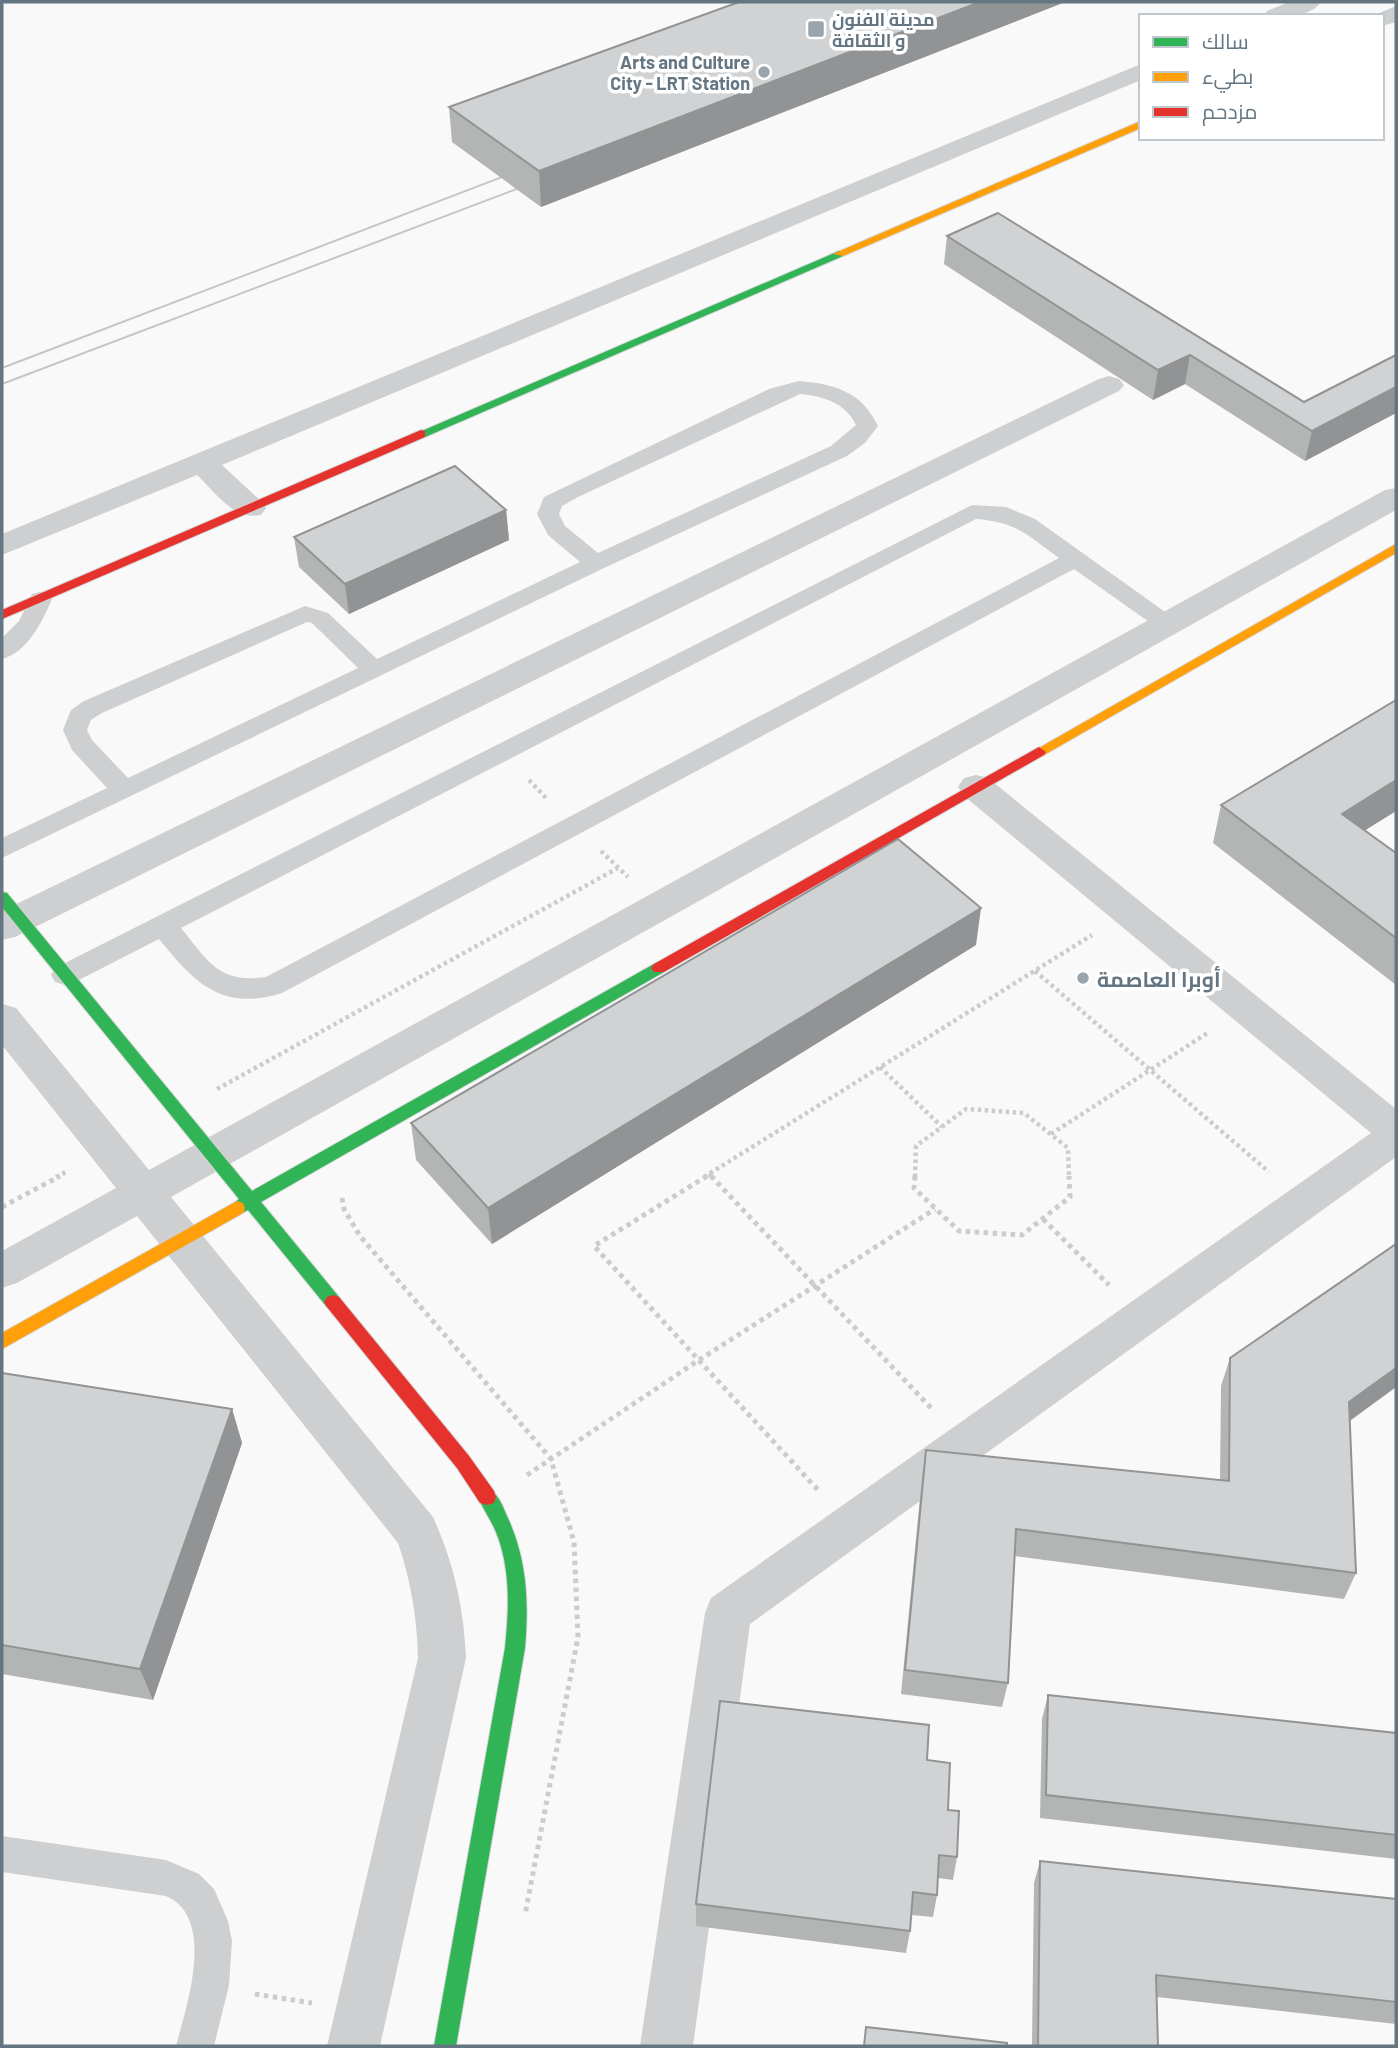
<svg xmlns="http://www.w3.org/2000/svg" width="1398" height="2048" viewBox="0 0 1398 2048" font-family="Barlow,Cairo,sans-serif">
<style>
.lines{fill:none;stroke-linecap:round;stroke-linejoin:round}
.fast-casing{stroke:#d5d6d7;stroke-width:2}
.slow-casing{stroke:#d5d6d7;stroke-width:2}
.jam-casing{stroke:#d5d6d7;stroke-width:2}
.path-far1{stroke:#cbcccd;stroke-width:4.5;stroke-dasharray:3.5 3.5;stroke-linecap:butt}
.path{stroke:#cbcccd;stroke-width:5;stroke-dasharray:4.5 4.5;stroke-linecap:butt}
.lane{fill:#cecfd0;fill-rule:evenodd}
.street{fill:#cecfd0;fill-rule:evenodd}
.fast{fill:#30b455;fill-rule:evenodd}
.slow{fill:#ff9f0a;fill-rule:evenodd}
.jam{fill:#e5322d;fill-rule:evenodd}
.tram{stroke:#c3c5c6;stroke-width:2}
.wall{fill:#b3b5b5}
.shaded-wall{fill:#929394}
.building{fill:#d0d2d3;stroke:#929394;stroke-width:2}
.poi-dot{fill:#99a4ac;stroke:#fff;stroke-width:2.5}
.labels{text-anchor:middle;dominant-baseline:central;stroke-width:7;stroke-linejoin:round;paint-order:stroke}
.far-poi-label{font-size:18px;font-weight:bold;fill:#657683;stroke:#fff;text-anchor:start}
.poi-label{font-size:21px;font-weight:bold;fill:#657683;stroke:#fff;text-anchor:start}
</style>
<rect width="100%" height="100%" fill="#f9f9f9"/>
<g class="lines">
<defs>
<path id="fast" d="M839 251 845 254 843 256 425 437H417L415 434Z
M2 892 7 893 252 1191 654 964 659 962 667 968 664 972 261 1202 339 1297 342 1302 339 1307 333 1309 327 1307 248 1210 237 1215 231 1213 229 1208 239 1199 2 907Z
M487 1489C497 1492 502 1504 506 1514 527 1558 529 1600 525 1648L456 2046H434L505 1648C509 1609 511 1569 496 1532 491 1520 483 1509 478 1497L480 1491Z"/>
<path id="slow" d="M1141 121V128L843 256 833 254Z
M1396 544V553L1044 755H1034L1032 752Z
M237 1201 243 1203 245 1208 243 1213 2 1349V1333Z"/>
<path id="jam" d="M421 430 425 431V437L2 619V610Z
M1039 747 1046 752 1044 755 664 972H654L651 968 654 964Z
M333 1295 339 1297 469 1456 494 1491 496 1497 494 1503 487 1505 480 1503 457 1468 327 1307 324 1302 327 1297Z"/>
</defs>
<use href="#fast" class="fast-casing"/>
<use href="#slow" class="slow-casing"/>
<use href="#jam" class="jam-casing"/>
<path class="path-far1" d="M529 780 547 799
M601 851 628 877
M1035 971 1269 1172
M880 1067 942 1127
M217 1089 618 868
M1051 1134 1209 1032
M709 1174 712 1177
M56 1177 68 1171
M704 1177 1092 935
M915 1177 916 1146 966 1109 1024 1113 1068 1148 1069 1177"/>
<path class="path" d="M707 1176 594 1246 818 1490
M711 1176 933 1410
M915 1176 914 1188 959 1231 1022 1235 1070 1197 1069 1176
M342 1198 344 1209 360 1236 551 1459 574 1542 578 1637 525 1915
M2 1207 60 1176
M1043 1219 1109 1285
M527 1475 699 1360 935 1209
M255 1994 312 2003"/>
<path class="lane" d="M799 381C835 384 862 392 878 426L865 443 847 456 604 568 2 858V838L107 788 72 750 63 730 71 710 84 701 305 606 328 613 377 659 580 562 548 535 537 514 544 497 769 389ZM800 394C823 396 846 403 856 425L831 446 598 553 565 526 559 514 562 506 576 498ZM307 622 312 623 358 668 128 778 92 740 87 730 91 720 102 713Z
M972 505 1006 507 1035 519 1175 619 1179 624 1175 629 1167 632 1159 629 1074 569 282 993C221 1012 194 982 159 939L75 982 65 985 55 982 51 975 55 968ZM976 519C1017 522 1027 535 1059 558L266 977C219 984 208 961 181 928Z
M40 592 48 594 52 599C42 622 28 652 2 659V638L19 621 32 594Z
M2 1836 166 1860 199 1874 214 1889 228 1921 232 1941 229 1985 214 2046H176C186 2007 217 1918 166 1896L2 1872Z"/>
<path class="street" d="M1289 2H1321C1309 19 1282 16 1263 16L1267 11Z
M1396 6V22L1382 26V16H1372Z
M1141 64V80L222 465 261 501 266 508 261 515C234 521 215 492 197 475L2 555V534Z
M1109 376 1119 379 1124 385 1119 391 15 937 2 940V911L1099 379Z
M1396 488V510L171 1197 433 1517C454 1563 464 1609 466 1658L380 2046H327L418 1658C417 1618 411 1581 398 1543L137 1216 17 1283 2 1288V1251L116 1188 2 1045V1004L16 1008 149 1170 1385 490Z
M976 775 988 778 1396 1109V1157L750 1624 693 2046H640L705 1613 711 1598 1371 1133 964 796 958 787 964 778Z"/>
<use href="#fast" class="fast"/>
<use href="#slow" class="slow"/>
<use href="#jam" class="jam"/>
<path class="tram" d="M2 368 518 171
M2 384 535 182"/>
</g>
<path class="wall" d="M739 2H1065L541 207 452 142 449 107Z
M947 236 1304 402 1396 355V413L1305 461 1185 384 1153 400 944 264Z
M506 510 509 540 349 614 299 567 294 537Z
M1396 700V811L1365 830 1396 853V985L1213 843 1221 805Z
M976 945 492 1244 416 1160 411 1123Z
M1396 1244V1387L1350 1421 1356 1573 1344 1599 1014 1556 1008 1683 1002 1707 901 1694 922 1477 926 1450 1220 1481 1221 1386 1230 1358Z
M2 1373 232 1409 242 1443 153 1700 2 1674Z
M1048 1695 1396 1733V1859L1040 1818 1042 1719Z
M927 1760 948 1810 957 1857 953 1880 938 1878 937 1895 933 1917 911 1915 910 1931 906 1953 696 1926V1904Z
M1040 1861 1396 1899V2024L1157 1997 1158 2046H1032L1034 1883Z"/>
<path class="shaded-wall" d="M980 2H1065L541 207 539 171Z
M1190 355 1185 384 1153 400 1158 370Z
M1396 387V413L1305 461 1312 431Z
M506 510 509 540 349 614 345 584Z
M1396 780V811L1332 851 1342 814Z
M981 908 976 945 492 1244 488 1208Z
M1396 1368V1387L1338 1429 1349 1402Z
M232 1409 242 1443 153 1700 140 1669Z"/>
<path class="building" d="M739 2H980L539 171 449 107Z
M998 213 1304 402 1396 355V387L1312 431 1190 355 1158 370 947 236Z
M455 466 506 510 345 584 294 537Z
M1396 700V780L1342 814 1396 853V938L1221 805Z
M898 839 981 908 488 1208 411 1123Z
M1396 1244V1368L1349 1402 1356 1573 1016 1529 1008 1683 905 1670 926 1450 1229 1481 1230 1358Z
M2 1373 232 1409 140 1669 2 1645Z
M1048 1695 1396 1733V1835L1046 1795Z
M720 1701 929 1725 927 1760 950 1763 948 1810 959 1811 957 1857 939 1855 937 1895 913 1892 910 1931 696 1904Z
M1040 1861 1396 1899V2002L1156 1975 1158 2046H1038Z
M866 2027 1007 2043V2046H864Z"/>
<g class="poi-dot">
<rect x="807" y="20" width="18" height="18" rx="3.5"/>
<circle cx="764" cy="72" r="7"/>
<circle cx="1083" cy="978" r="7"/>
</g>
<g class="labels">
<g class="far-poi-label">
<text x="832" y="19">مدينة الفنون<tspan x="832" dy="21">و الثقافة</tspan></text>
<text x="750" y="62" text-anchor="end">Arts and Culture<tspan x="750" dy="21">City - LRT Station</tspan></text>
</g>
<g class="poi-label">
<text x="1097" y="978">أوبرا العاصمة</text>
</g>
</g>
<rect width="1398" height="2048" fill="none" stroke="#657683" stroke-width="7"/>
<rect x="1139" y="14" width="245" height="126" fill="#ffffff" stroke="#c1c8cd" stroke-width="2"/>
<rect x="1153" y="37" width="35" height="10" fill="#30b455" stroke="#c1c8cd" stroke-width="2"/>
<text x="1202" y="49" font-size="21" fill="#657683">سالك</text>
<rect x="1153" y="72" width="35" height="10" fill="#ff9f0a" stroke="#c1c8cd" stroke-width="2"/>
<text x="1202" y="84" font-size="21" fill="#657683">بطيء</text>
<rect x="1153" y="107" width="35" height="10" fill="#e5322d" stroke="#c1c8cd" stroke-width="2"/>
<text x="1202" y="119" font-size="21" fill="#657683">مزدحم</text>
</svg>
